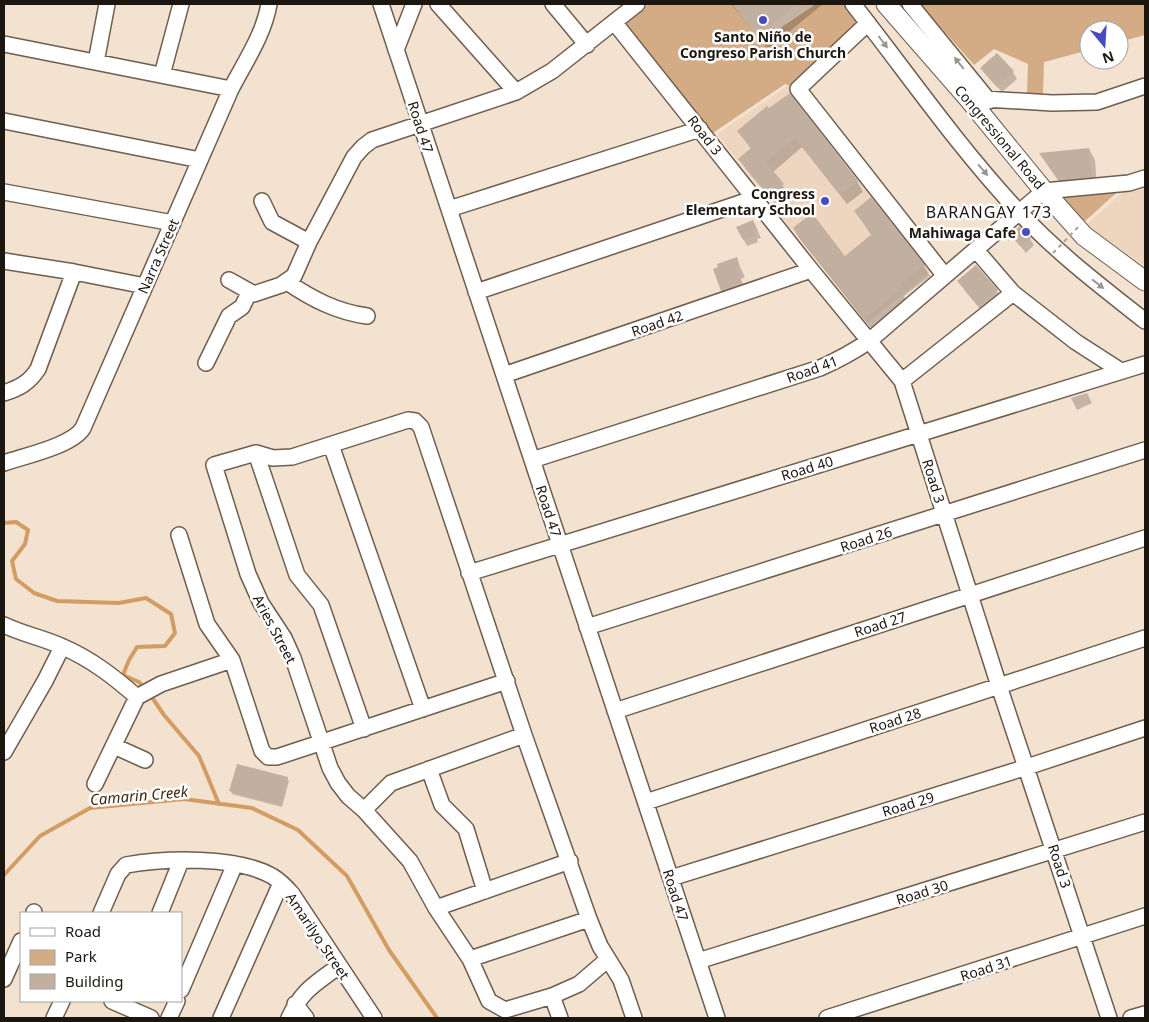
<svg xmlns="http://www.w3.org/2000/svg" width="1149" height="1022" viewBox="0 0 1149 1022" font-family="'Noto Sans',sans-serif">
<style>
.built{fill:#edd5bf}
.green{fill:#d3ac85}
.shadow{fill:#0003}
.lines{fill:none;stroke-linecap:round;stroke-linejoin:round}
.stream{stroke:#d39c63;stroke-width:4}
.building{fill:#c1b09f}
.minor-casing{stroke:#6d5e4f;stroke-width:18}
.major-casing{stroke:#6d5e4f;stroke-width:21}
.minor{stroke:#fff;stroke-width:15}
.major{stroke:#fff;stroke-width:19}
.path-bridge{stroke:#a99b8e;stroke-width:2;stroke-dasharray:4 4;stroke-linecap:butt}
.oneway{fill:#999693}
.poi-dot{fill:#484cc1;stroke:#fff;stroke-width:2}
.labels{text-anchor:middle;dominant-baseline:central;stroke-width:5;stroke-linejoin:round;paint-order:stroke}
.poi-label{font-size:14px;font-weight:bold;fill:#1c1610;stroke:#fff;text-anchor:end}
.street-label{font-size:14px;fill:#1c1610;stroke:#fff}
.water-label{font-size:15px;font-style:italic;fill:#3f280e;stroke:#fff}
.quarter-label{font-size:16px;letter-spacing:1px;fill:#1c1610;stroke:#fff}
</style>
<rect width="100%" height="100%" fill="#f4e2d0"/>
<path class="built" d="M789 85 934 269 866 324 717 134Z
M1145 181V266L1086 225 1130 186Z"/>
<path class="green" d="M649 4H732L761 41 816 4H843L858 22 795 88 785 84 710 135 622 25Z
M920 4H1145V35L1119 42V30H1089V50L1044 62 1043 94H1027L1028 64 994 49 974 65Z
M1124 186 1083 223 1051 193Z"/>
<path class="shadow" d="M731 4H823L768 49Z
M997 55 1013 72 1017 79 1002 92 986 75 982 68Z
M767 108 857 181 863 192 847 204 802 147 773 172 789 195 776 205 746 169 740 159 751 149 739 131Z
M1089 149 1095 160 1097 187 1065 190 1047 164Z
M871 199 924 266 930 276 904 296 906 300 871 328 800 239 794 229 845 257 872 236 855 211Z
M738 228H756L761 238 757 239 758 242 747 246Z
M1020 228 1030 239 1034 245 1026 253 1011 235Z
M736 259 745 277 741 279 746 292 728 301 722 290Z
M959 281 997 291 1003 301 986 316 965 291Z
M1087 393 1092 403 1077 410 1071 398Z
M287 778 289 781 282 807 232 794 231 791Z"/>
<g class="lines">
<path class="stream" d="M4 523 16 522 28 530 25 544 12 561 16 579 34 593 57 601 119 603 146 598 171 614 175 633 165 646 137 647 129 660 123 675 139 682 144 688
M149 693 164 715 199 756 219 804
M4 875 40 836 90 808 184 799 252 808 298 830 347 876 389 950 437 1018"/>
</g>
<path class="building" d="M733 4H798L759 36Z
M997 53 1014 71 997 87 980 68Z
M790 93 858 181 840 195 795 138 766 162 784 184 769 195 738 159 751 148 737 131 767 106 769 108Z
M1089 148 1092 177 1058 180 1039 153Z
M871 197 925 265 899 285 902 289 865 318 793 228 812 213 845 256 872 234 854 211Z
M753 220 758 231 754 232 755 235 743 240 736 227Z
M1020 226 1031 238 1021 247 1010 235Z
M737 257 740 267 736 268 741 281 732 285V287L721 291 713 269 718 267 717 264Z
M976 265 998 290 979 306 957 281Z
M237 764 288 777 281 805 229 791Z"/>
<g class="lines">
<defs>
<path id="minor" d="M381 4 717 1018
M438 4 516 92
M553 4 587 45
M853 4C908 74 958 147 1019 212 1057 253 1102 287 1145 321
M910 4 989 101
M614 22 811 270 902 381 999 686 1109 1018
M868 23 798 89 945 276
M4 44 231 89
M396 50 414 4
M96 62 107 4
M162 75 181 4
M968 98 1052 103 1097 102 1145 86
M4 121 200 160
M4 192 173 223
M262 201 272 222 309 242
M449 209 700 129
M976 250 1013 293 1076 342 1121 371
M4 261 74 272 145 286
M229 280 254 294 281 285 294 276 309 242 354 157 363 147 372 140 516 92 552 71 637 4
M287 282C312 299 337 312 367 316
M476 292 755 198
M206 363 229 316 242 307 249 293
M504 375 811 270
M902 381 1013 293
M4 393C19 388 29 383 38 369L74 272
M331 445 423 709
M256 453 297 575 321 605 364 729
M532 460 820 368C838 360 853 352 869 341L1044 191 1129 183 1145 178
M4 463C24 456 72 446 83 428L231 89C245 62 264 34 269 4
M179 535 207 624 232 660 262 751 268 757H277L507 681
M469 573 1145 364
M4 625C22 634 44 638 63 647 91 659 114 677 137 697
M587 627 1145 450
M615 711 1145 538
M114 746 145 760
M4 752 45 681 62 647
M429 769 442 805 466 829 485 891
M95 784 137 697 161 684 232 660
M646 802 1145 638
M364 810 391 783 524 735
M671 878 1027 767 1145 728
M436 908 570 861
M34 913V912
M101 913 118 874 126 865C166 858 236 856 272 876 280 881 286 887 292 894L374 1018
M160 913 181 861
M470 959 589 919
M607 960 579 984 552 996 505 1010 489 1001 470 959 436 908 410 861 364 810 348 796 338 783 330 768 293 658 284 638 261 603 248 574 214 465 256 453 273 458 292 457 408 420 415 421 421 427 524 735 589 919 600 946 621 980 634 1018
M698 961 1145 822
M4 979 21 941
M181 990 235 864
M552 996 560 1018
M112 1001 151 1018
M295 1004 306 1018
M54 1018 62 1001
M169 1018 177 1001
M221 1018 281 883
M289 1018C302 990 315 984 339 966
M827 1018 1145 916
M1131 1018 1145 1014"/>
<path id="major" d="M886 4 968 98 1044 191 1084 236 1145 281"/>
</defs>
<use href="#minor" class="minor-casing"/>
<use href="#major" class="major-casing"/>
<use href="#minor" class="minor"/>
<use href="#major" class="major"/>
<path class="path-bridge" d="M1053 253 1081 224"/>
</g>
<defs><path id="oneway-solid" d="M-6-.8H1V-3.2L6.5 0L1 3.2V.8H-6Z" transform="scale(1.25)"/></defs>
<g class="oneway">
<use href="#oneway-solid" transform="translate(883 42) rotate(53)"/>
<use href="#oneway-solid" transform="translate(959 63) rotate(-129)"/>
<use href="#oneway-solid" transform="translate(983 170) rotate(49)"/>
<use href="#oneway-solid" transform="translate(1098 284) rotate(38)"/>
</g>
<g class="poi-dot">
<circle cx="763" cy="20" r="5"/>
<circle cx="825" cy="201" r="5"/>
<circle cx="1026" cy="232" r="5"/>
</g>
<g class="labels">
<g class="poi-label">
<text x="763" y="36" text-anchor="middle">Santo Niño de<tspan x="763" dy="16">Congreso Parish Church</tspan></text>
<text x="815" y="193">Congress<tspan x="815" dy="16">Elementary School</tspan></text>
<text x="1016" y="232">Mahiwaga Cafe</text>
</g>
<g class="street-label">
<text transform="translate(421 127) rotate(72)">Road 47</text>
<text transform="translate(705 135) rotate(52)">Road 3</text>
<text transform="translate(1000 137) rotate(50)">Congressional Road</text>
<text transform="translate(158 256) rotate(-66)">Narra Street</text>
<text transform="translate(657 323) rotate(-19)">Road 42</text>
<text transform="translate(812 369) rotate(-20)">Road 41</text>
<text transform="translate(807 468) rotate(-17)">Road 40</text>
<text transform="translate(934 481) rotate(73)">Road 3</text>
<text transform="translate(549 511) rotate(72)">Road 47</text>
<text transform="translate(866 539) rotate(-18)">Road 26</text>
<text transform="translate(880 624) rotate(-18)">Road 27</text>
<text transform="translate(275 629) rotate(62)">Aries Street</text>
<text transform="translate(895 720) rotate(-18)">Road 28</text>
<text transform="translate(908 804) rotate(-17)">Road 29</text>
<text transform="translate(1060 866) rotate(72)">Road 3</text>
<text transform="translate(922 892) rotate(-17)">Road 30</text>
<text transform="translate(676 895) rotate(72)">Road 47</text>
<text transform="translate(318 936) rotate(56)">Amarilyo Street</text>
<text transform="translate(986 968) rotate(-18)">Road 31</text>
</g>
<g class="water-label">
<text transform="translate(139 795) rotate(-5)">Camarin Creek</text>
</g>
<g class="quarter-label">
<text x="989" y="212">BARANGAY 173</text>
</g>
</g>
<rect width="1149" height="1022" fill="none" stroke="#1c1610" stroke-width="10"/>
<rect x="20" y="912" width="162" height="90" fill="#ffffff" stroke="#a4a29f"/>
<rect x="30" y="928" width="25" height="8" fill="#ffffff" stroke="#a4a29f"/>
<text x="65" y="937" font-size="15" fill="#1c1610">Road</text>
<rect x="30" y="950" width="25" height="15" fill="#d3ac85" stroke="#a4a29f"/>
<text x="65" y="962" font-size="15" fill="#1c1610">Park</text>
<rect x="30" y="974" width="25" height="15" fill="#c1b09f" stroke="#a4a29f"/>
<text x="65" y="987" font-size="15" fill="#1c1610">Building</text>
<g transform="translate(1104 45) rotate(162)"><circle r="24" fill="#ffffff" stroke="#a4a29f"/>
<path d="M0-4L9 19L0 12L-9 19Z" fill="#484cc1"/>
<text y="-8" font-size="14" font-weight="bold" text-anchor="middle" fill="#1c1610">N</text>
</g>
</svg>
